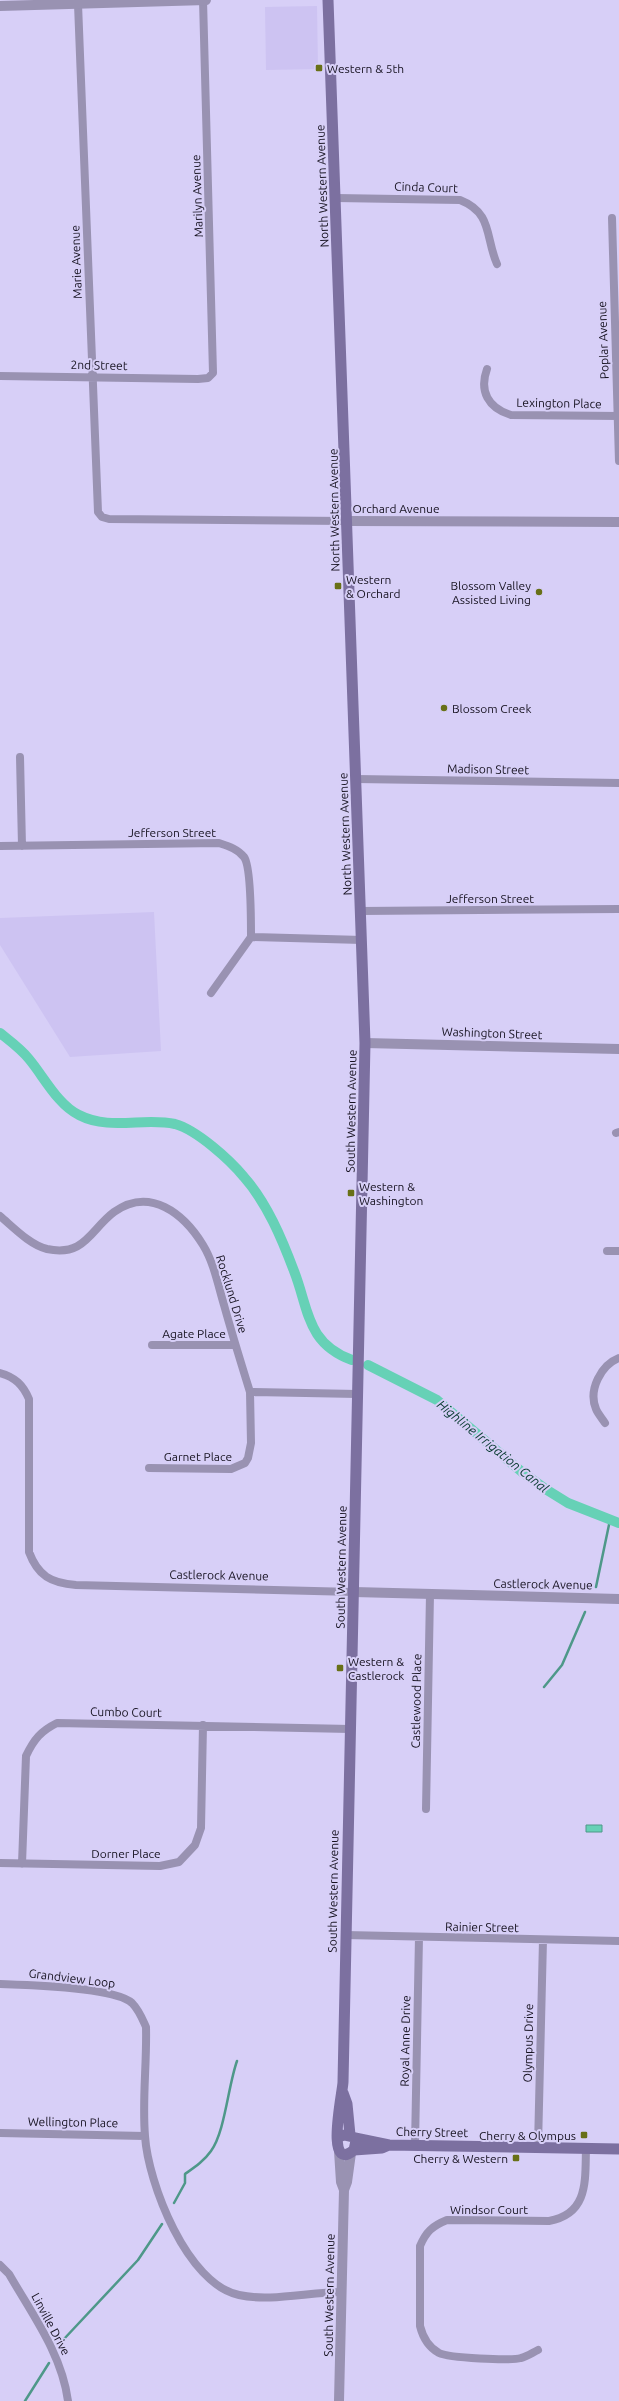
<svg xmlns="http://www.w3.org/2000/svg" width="619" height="2401" viewBox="0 0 619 2401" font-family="Ubuntu,sans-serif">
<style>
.built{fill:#cdc3f2}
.water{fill:#66d1b6;stroke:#4e9889}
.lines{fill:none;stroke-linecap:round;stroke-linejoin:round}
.stream{stroke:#4e9889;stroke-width:2.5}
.canal{stroke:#66d1b6;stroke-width:10}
.minor{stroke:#9992b2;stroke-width:8}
.tertiary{stroke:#9992b2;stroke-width:10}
.secondary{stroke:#7c70a0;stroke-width:11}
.poi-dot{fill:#687017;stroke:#d7cff7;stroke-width:1.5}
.labels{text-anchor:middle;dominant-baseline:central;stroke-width:4;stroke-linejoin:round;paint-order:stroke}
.poi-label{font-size:12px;fill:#161220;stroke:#d7cff7;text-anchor:start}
.street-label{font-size:12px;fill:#161220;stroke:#d7cff7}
.water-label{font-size:13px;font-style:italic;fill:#06392f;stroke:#d7cff7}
</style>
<rect width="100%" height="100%" fill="#d7cff7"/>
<path class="built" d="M317 6 318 69 266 70 265 7Z
M154 912 161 1051 70 1057 0 945V918Z"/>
<path class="water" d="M586 1825H602V1832H586Z"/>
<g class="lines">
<path class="stream" d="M596 1587 610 1520
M544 1687 562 1665 585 1612
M174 2203 185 2183V2174C195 2167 204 2161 211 2151 225 2132 228 2086 237 2061
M64 2339 138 2260 162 2224
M25 2401 49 2363"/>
<path class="canal" d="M0 1033C10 1041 21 1049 29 1059 44 1077 58 1105 79 1115 110 1131 144 1117 175 1124 197 1130 230 1160 244 1177 267 1203 282 1239 294 1271 309 1309 306 1343 352 1360
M368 1365 437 1400 522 1472 547 1490 568 1503 619 1523"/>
<path class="minor" d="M78 4 98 512 102 517 109 519 347 521
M336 198 460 200C493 213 485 237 497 264
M612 218 619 461
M487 369C479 391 488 408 511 415L619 416
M0 376 198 379 208 378 213 373 203 0
M20 757 22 846
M356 779 619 783
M0 846 219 843C228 846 238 849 244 857 251 866 251 922 251 937
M361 911 619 909
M251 937 362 940
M211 993 251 937
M616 1133 619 1132
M0 1216C13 1227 30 1245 47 1249 85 1257 90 1230 114 1212 150 1186 184 1214 203 1245 214 1263 218 1285 224 1305 232 1334 241 1363 250 1392L357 1394
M607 1251H619
M152 1345H235
M0 1373C15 1377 23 1385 29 1399V1552C38 1576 51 1583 76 1585L354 1592
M605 1423C602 1418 598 1414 596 1409 588 1390 601 1365 619 1358
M149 1468 231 1469 245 1463 248 1458 251 1443 250 1392
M426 1809 430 1594
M0 1863 160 1866 179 1862 195 1845 201 1828 203 1725
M22 1864 26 1756C34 1739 41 1731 57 1723L350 1729
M345 1935 619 1941
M0 1984C26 1985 115 1987 132 2003 139 2010 142 2018 146 2027 147 2063 142 2100 145 2136 148 2183 187 2284 239 2295 270 2302 309 2292 342 2292
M0 2133 145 2136
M415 2145 419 1937
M538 2146 543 1940
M0 2265 9 2274C32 2314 62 2354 68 2401
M538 2350C532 2353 526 2357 521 2358 510 2361 449 2358 439 2353 428 2347 423 2338 420 2326V2246C426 2232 432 2226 447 2220L549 2221C589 2214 585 2180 586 2148"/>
<path class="tertiary" d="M0 6 206 0
M347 521 619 522
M365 1043 619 1049
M354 1592 619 1599
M339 2151 341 2182 344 2190
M339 2401 344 2190 347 2182 351 2153"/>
<path class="secondary" d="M328 0 365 1043 343 2082C343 2091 324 2175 354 2150L356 2141 353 2137 344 2135 338 2137
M343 2093 347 2104 350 2135
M355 2138 389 2145 619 2149
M354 2150 382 2148 389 2145"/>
</g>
<g class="poi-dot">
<rect x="315" y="64" width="8" height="8" rx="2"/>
<rect x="334" y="582" width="8" height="8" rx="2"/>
<circle cx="539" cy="592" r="4"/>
<circle cx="444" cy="708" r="4"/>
<rect x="347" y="1189" width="8" height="8" rx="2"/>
<rect x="336" y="1664" width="8" height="8" rx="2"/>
<rect x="580" y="2131" width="8" height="8" rx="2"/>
<rect x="512" y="2154" width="8" height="8" rx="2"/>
</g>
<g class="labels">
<g class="poi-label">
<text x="327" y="68">Western &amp; 5th</text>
<text x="346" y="579">Western<tspan x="346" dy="14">&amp; Orchard</tspan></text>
<text x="531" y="585" text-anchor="end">Blossom Valley<tspan x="531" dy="14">Assisted Living</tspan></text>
<text x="452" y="708">Blossom Creek</text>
<text x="359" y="1186">Western &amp;<tspan x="359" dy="14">Washington</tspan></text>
<text x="348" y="1661">Western &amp;<tspan x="348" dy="14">Castlerock</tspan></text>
<text x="576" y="2135" text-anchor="end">Cherry &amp; Olympus</text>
<text x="508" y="2158" text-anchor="end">Cherry &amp; Western</text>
</g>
<g class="street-label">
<text transform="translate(322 186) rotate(-92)">North Western Avenue</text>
<text transform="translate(426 187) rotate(2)">Cinda Court</text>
<text transform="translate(197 196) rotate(-92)">Marilyn Avenue</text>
<text transform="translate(76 262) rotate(-92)">Marie Avenue</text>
<text transform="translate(603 340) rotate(-92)">Poplar Avenue</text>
<text transform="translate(99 365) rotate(1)">2nd Street</text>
<text transform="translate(559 403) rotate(1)">Lexington Place</text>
<text x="396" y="508">Orchard Avenue</text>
<text transform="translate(334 510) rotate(-91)">North Western Avenue</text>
<text transform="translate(488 769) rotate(1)">Madison Street</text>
<text x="172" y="832">Jefferson Street</text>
<text transform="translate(345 834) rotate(-92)">North Western Avenue</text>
<text x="490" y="898">Jefferson Street</text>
<text transform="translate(492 1033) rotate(2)">Washington Street</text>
<text transform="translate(351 1111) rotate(-89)">South Western Avenue</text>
<text transform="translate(232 1294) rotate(73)">Rocklund Drive</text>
<text x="194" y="1333">Agate Place</text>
<text x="198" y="1456">Garnet Place</text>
<text transform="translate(341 1567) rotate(-89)">South Western Avenue</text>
<text transform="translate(219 1575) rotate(1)">Castlerock Avenue</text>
<text transform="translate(543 1584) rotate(1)">Castlerock Avenue</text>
<text transform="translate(416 1701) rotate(-89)">Castlewood Place</text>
<text transform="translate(126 1712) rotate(1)">Cumbo Court</text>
<text x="126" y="1853">Dorner Place</text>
<text transform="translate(333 1891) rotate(-89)">South Western Avenue</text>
<text transform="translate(482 1927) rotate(1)">Rainier Street</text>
<text transform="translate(72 1978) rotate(7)">Grandview Loop</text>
<text transform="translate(405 2041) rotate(-89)">Royal Anne Drive</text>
<text transform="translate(528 2043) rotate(-89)">Olympus Drive</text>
<text transform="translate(73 2122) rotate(1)">Wellington Place</text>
<text transform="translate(432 2132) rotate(1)">Cherry Street</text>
<text x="489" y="2209">Windsor Court</text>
<text transform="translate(329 2295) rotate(-89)">South Western Avenue</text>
<text transform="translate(51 2324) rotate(62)">Linville Drive</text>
</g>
<g class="water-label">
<text transform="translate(493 1446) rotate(39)">Highline Irrigation Canal</text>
</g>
</g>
</svg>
